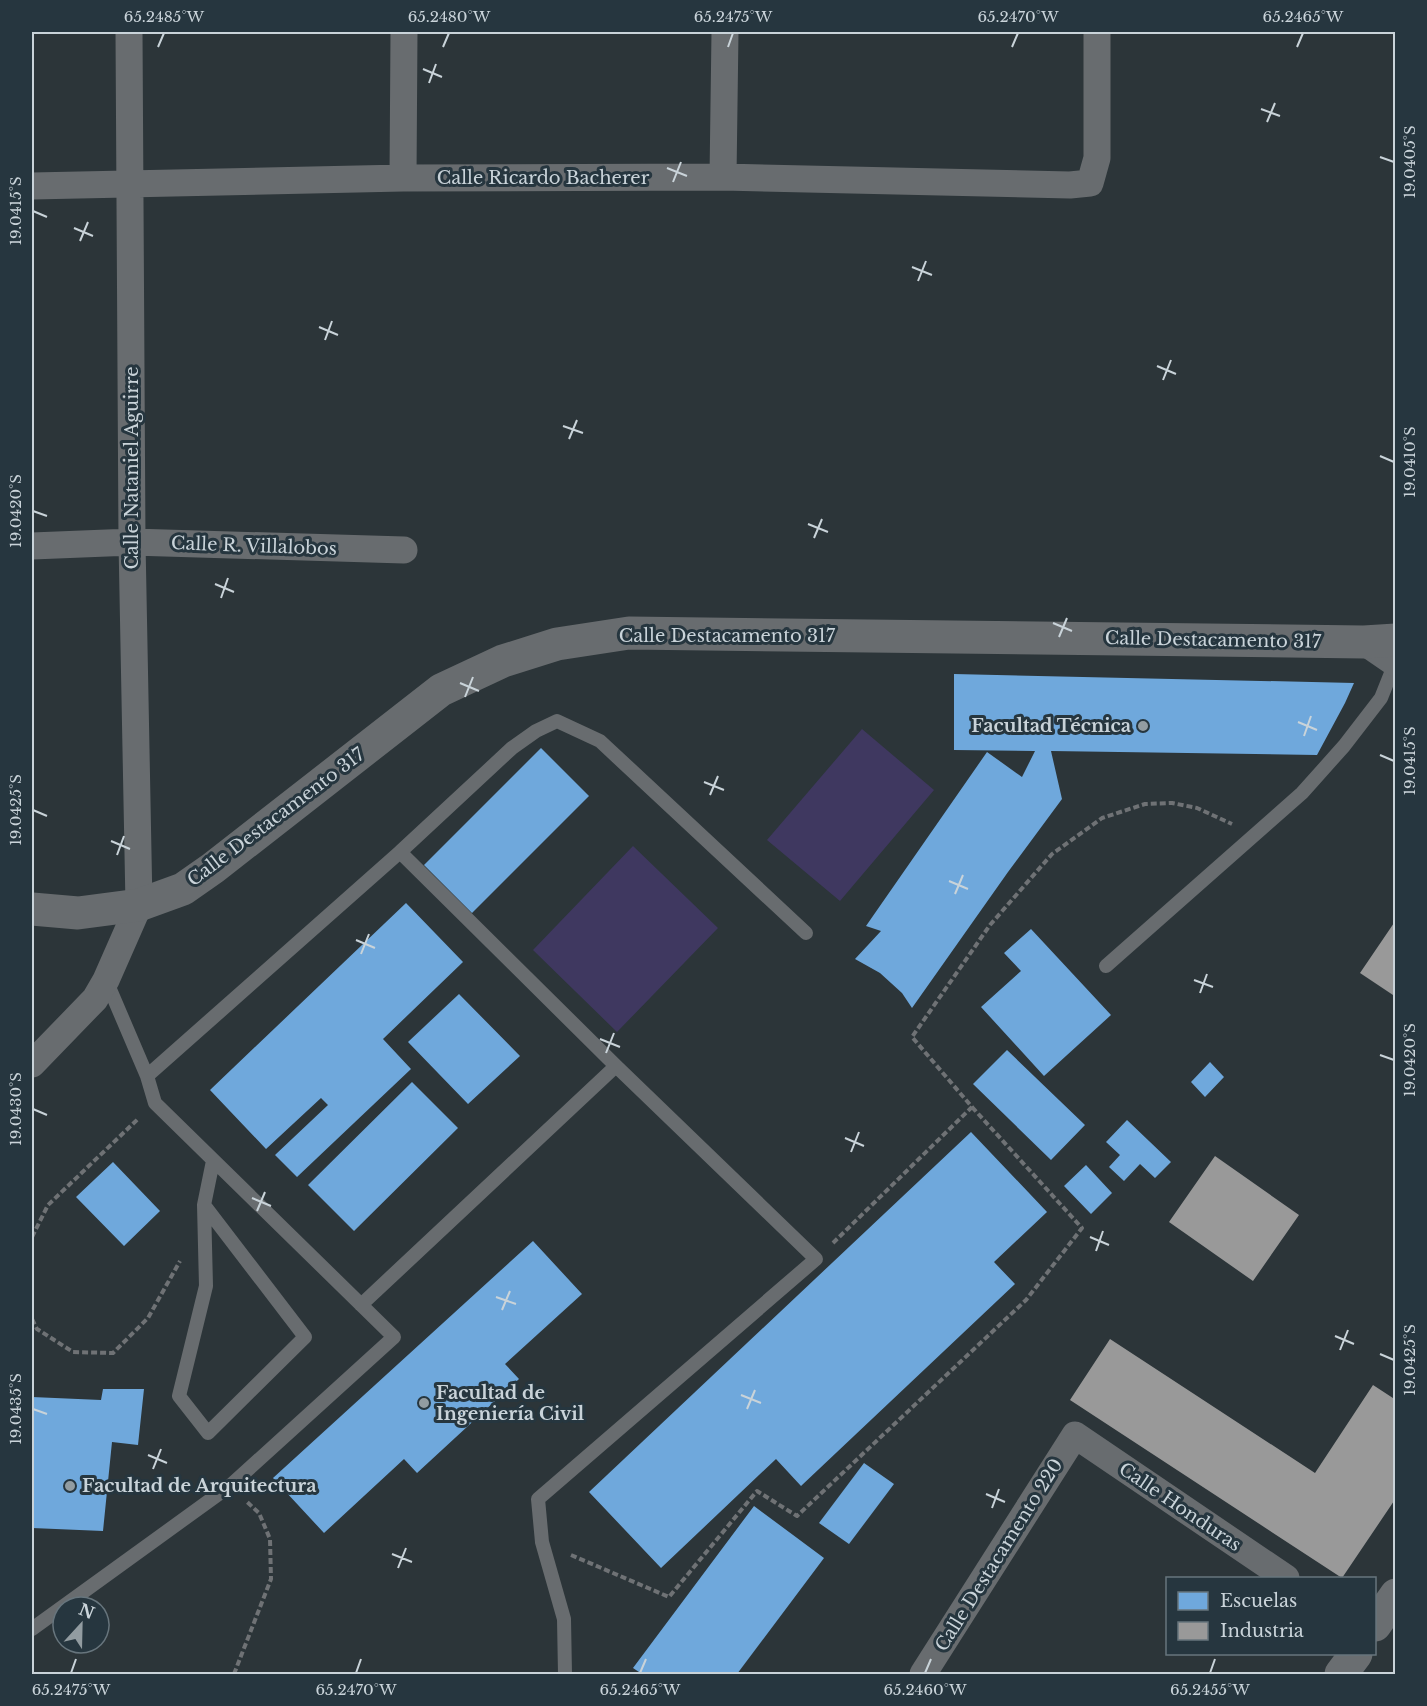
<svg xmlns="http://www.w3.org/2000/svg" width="1427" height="1706" viewBox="0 0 1427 1706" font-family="'Libre Baskerville',serif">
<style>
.green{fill:#3f3860}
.schools{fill:#6fa8dc}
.industry{fill:#999}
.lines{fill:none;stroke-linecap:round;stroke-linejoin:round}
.path{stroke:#6f7275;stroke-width:4;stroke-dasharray:6 3;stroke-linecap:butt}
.service{stroke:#686c6f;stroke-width:14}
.minor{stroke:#686c6f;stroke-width:27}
.tertiary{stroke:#686c6f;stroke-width:33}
.secondary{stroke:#6a6e71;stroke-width:33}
.ticks{fill:none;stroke:#c9d3d9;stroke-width:2}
.poi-dot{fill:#929ca1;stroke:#26363f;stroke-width:2}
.labels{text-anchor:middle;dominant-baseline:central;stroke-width:6;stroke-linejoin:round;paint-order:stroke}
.street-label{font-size:18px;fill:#c9d3d9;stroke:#26363f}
.poi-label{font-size:18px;font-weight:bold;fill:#c9d3d9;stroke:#26363f;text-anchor:start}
.neatline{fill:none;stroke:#c9d3d9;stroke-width:2}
.ticks-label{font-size:15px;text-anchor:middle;fill:#c9d3d9}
</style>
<rect width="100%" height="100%" fill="#2c3539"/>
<path class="green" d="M862 729 934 790 840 901 767 840Z
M633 846 718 928 617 1032 533 950Z"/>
<path class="schools" d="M954 674 1354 683 1345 703 1317 755 1051 751 1062 799 1008 872 912 1008 902 993 880 973 855 959 881 931 866 926 987 752 1022 777 1035 751 954 750Z
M541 748 589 796 472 913 424 865Z
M406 903 463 962 383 1039 411 1069 297 1177 275 1155 328 1105 321 1098 266 1149 210 1090Z
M1031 929 1111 1015 1044 1076 981 1007 1021 971 1004 953Z
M459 994 520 1056 468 1104 408 1042Z
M1007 1050 1085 1125 1051 1160 973 1084Z
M1210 1062 1224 1077 1205 1097 1191 1082Z
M412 1082 458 1128 354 1231 308 1185Z
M1127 1120 1171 1162 1155 1178 1140 1164 1124 1181 1109 1167 1120 1155 1106 1142Z
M971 1132 1047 1212 994 1262 1015 1284 801 1486 776 1459 661 1568 589 1492Z
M113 1162 160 1211 124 1246 76 1197Z
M1086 1165 1112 1193 1091 1214 1064 1186Z
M533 1241 582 1294 505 1364 519 1379 417 1473 404 1459 324 1533 273 1478Z
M103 1389H144L138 1445 112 1442 103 1531 32 1528V1397L101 1400Z
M864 1463 894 1484 849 1544 819 1523Z
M754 1506 824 1558 737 1674H642L633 1668Z"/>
<path class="industry" d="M1396 920V997L1360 973Z
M1215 1156 1299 1215 1253 1281 1169 1222Z
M1110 1339 1315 1473 1373 1385 1396 1400V1498L1342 1578 1070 1400Z"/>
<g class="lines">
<path class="path" d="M32 1237 48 1205 139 1118
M833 1243 972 1107 912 1037 990 925 1052 854 1102 818 1145 804 1172 803 1197 808 1232 824
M32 1319 37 1329 73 1352 113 1353 148 1318 180 1261
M571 1555 669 1597 757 1491 797 1516 1026 1300 1082 1228 972 1107
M234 1674 271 1579 270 1539 259 1513 246 1501"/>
<path class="service" d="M400 852 616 1066 816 1259 538 1499 542 1542 564 1619 565 1674
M1106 966 1302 793 1344 746 1381 698 1395 663
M147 1076 400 852 512 748 536 731 557 721 600 741 806 933
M204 1205 305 1337 208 1433 179 1396 206 1286 204 1205 213 1161
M361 1305 616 1066
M32 1629 231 1485 394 1337 155 1103 147 1076 106 980"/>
<path class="minor" d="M723 177 725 32
M403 178 404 32
M32 186 403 178 723 177 1070 185 1090 183 1097 158V32
M32 546 132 542 404 550
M1364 642 1396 664
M32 1064 95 999 106 980 139 905 132 542 129 32
M923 1674 1075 1435 1286 1578"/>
<path class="tertiary" d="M32 909 78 913 139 905 183 889 213 868 441 690 503 661 557 644 629 633 1364 642 1396 640"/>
<path class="secondary" d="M1375 1625 1396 1595
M1341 1674 1356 1654"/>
</g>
<path class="ticks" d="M158 47 164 33M443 47 449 33M728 47 733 33M1012 47 1018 33M1297 47 1303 33M423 69 442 77M429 83 436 64M1261 109 1280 116M1267 122 1275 103M1380 157 1394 162M667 168 687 176M673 182 681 162M33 211 47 217M74 228 93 236M80 241 88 222M912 267 932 275M918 281 926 261M319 327 338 335M325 340 332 321M1157 366 1176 374M1163 380 1171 360M563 426 583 433M569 439 577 420M1380 456 1394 462M33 511 47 516M808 524 828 532M814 538 822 519M215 584 234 592M221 598 228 578M1053 623 1072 631M1059 637 1067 618M460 683 479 691M465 697 473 677M1298 722 1317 730M1304 736 1311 716M1380 755 1394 761M704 782 724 790M710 795 718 776M33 810 47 816M111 841 130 849M117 855 124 836M949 881 968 889M955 894 963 875M356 940 375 948M361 954 369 934M1194 980 1213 987M1200 993 1207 974M600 1039 620 1047M606 1053 614 1033M1380 1055 1394 1060M33 1109 47 1115M845 1138 864 1146M851 1152 859 1132M252 1198 271 1206M257 1211 265 1192M1090 1237 1109 1245M1096 1251 1103 1231M496 1297 516 1304M502 1310 510 1291M1335 1336 1354 1344M1340 1350 1348 1330M1380 1354 1394 1360M741 1395 761 1403M33 1409 47 1414M747 1409 755 1390M148 1455 167 1463M153 1469 161 1449M986 1494 1005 1502M992 1508 999 1489M392 1554 412 1562M398 1568 406 1548M71 1673 76 1659M356 1673 361 1659M640 1673 646 1659M925 1673 931 1659M1210 1673 1215 1659"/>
<g class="poi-dot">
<circle cx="1143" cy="726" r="6"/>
<circle cx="424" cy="1403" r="6"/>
<circle cx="70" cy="1486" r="6"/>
</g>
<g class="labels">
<g class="street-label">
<text x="543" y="178">Calle Ricardo Bacherer</text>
<text transform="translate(132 468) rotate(-90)">Calle Nataniel Aguirre</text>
<text transform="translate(254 546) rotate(2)">Calle R. Villalobos</text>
<text x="727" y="636">Calle Destacamento 317</text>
<text transform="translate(1213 640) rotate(1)">Calle Destacamento 317</text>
<text transform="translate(276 817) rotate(-37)">Calle Destacamento 317</text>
<text transform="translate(1180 1507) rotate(34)">Calle Honduras</text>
<text transform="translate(999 1555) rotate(-58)">Calle Destacamento 220</text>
</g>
<g class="poi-label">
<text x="1131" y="726" text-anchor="end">Facultad Técnica</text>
<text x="436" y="1393">Facultad de<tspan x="436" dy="21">Ingeniería Civil</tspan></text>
<text x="82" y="1486">Facultad de Arquitectura</text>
</g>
</g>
<rect width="1427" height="1706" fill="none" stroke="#26363f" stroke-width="66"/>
<rect x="1166" y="1577" width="210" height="78" fill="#26363f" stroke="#67757d" stroke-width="1.5"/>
<rect x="1178" y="1592" width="30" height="18" fill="#6fa8dc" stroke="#67757d" stroke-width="1.5"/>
<text x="1220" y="1607" font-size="18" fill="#c9d3d9">Escuelas</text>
<rect x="1178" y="1622" width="30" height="18" fill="#999999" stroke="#67757d" stroke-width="1.5"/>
<text x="1220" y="1637" font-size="18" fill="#c9d3d9">Industria</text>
<g transform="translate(81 1625) rotate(22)"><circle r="28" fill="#26363f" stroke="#67757d" stroke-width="1.5"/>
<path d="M0-4.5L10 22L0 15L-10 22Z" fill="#929ca1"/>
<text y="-9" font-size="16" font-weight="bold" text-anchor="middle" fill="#c9d3d9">N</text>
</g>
<rect x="33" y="33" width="1361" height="1640" class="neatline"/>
<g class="ticks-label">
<text x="164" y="22">65.2485°W</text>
<text x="449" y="22">65.2480°W</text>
<text x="733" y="22">65.2475°W</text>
<text x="1018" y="22">65.2470°W</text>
<text x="1303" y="22">65.2465°W</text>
<text transform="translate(1410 162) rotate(-90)" y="5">19.0405°S</text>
<text transform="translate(16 211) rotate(-90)" y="5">19.0415°S</text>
<text transform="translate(1410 462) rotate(-90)" y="5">19.0410°S</text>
<text transform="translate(16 511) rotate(-90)" y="5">19.0420°S</text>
<text transform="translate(1410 761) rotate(-90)" y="5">19.0415°S</text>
<text transform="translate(16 810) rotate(-90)" y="5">19.0425°S</text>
<text transform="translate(1410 1060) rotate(-90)" y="5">19.0420°S</text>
<text transform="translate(16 1109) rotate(-90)" y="5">19.0430°S</text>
<text transform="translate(1410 1360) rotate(-90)" y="5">19.0425°S</text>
<text transform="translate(16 1409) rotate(-90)" y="5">19.0435°S</text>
<text x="71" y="1695">65.2475°W</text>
<text x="356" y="1695">65.2470°W</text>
<text x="640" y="1695">65.2465°W</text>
<text x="925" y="1695">65.2460°W</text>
<text x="1210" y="1695">65.2455°W</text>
</g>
</svg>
